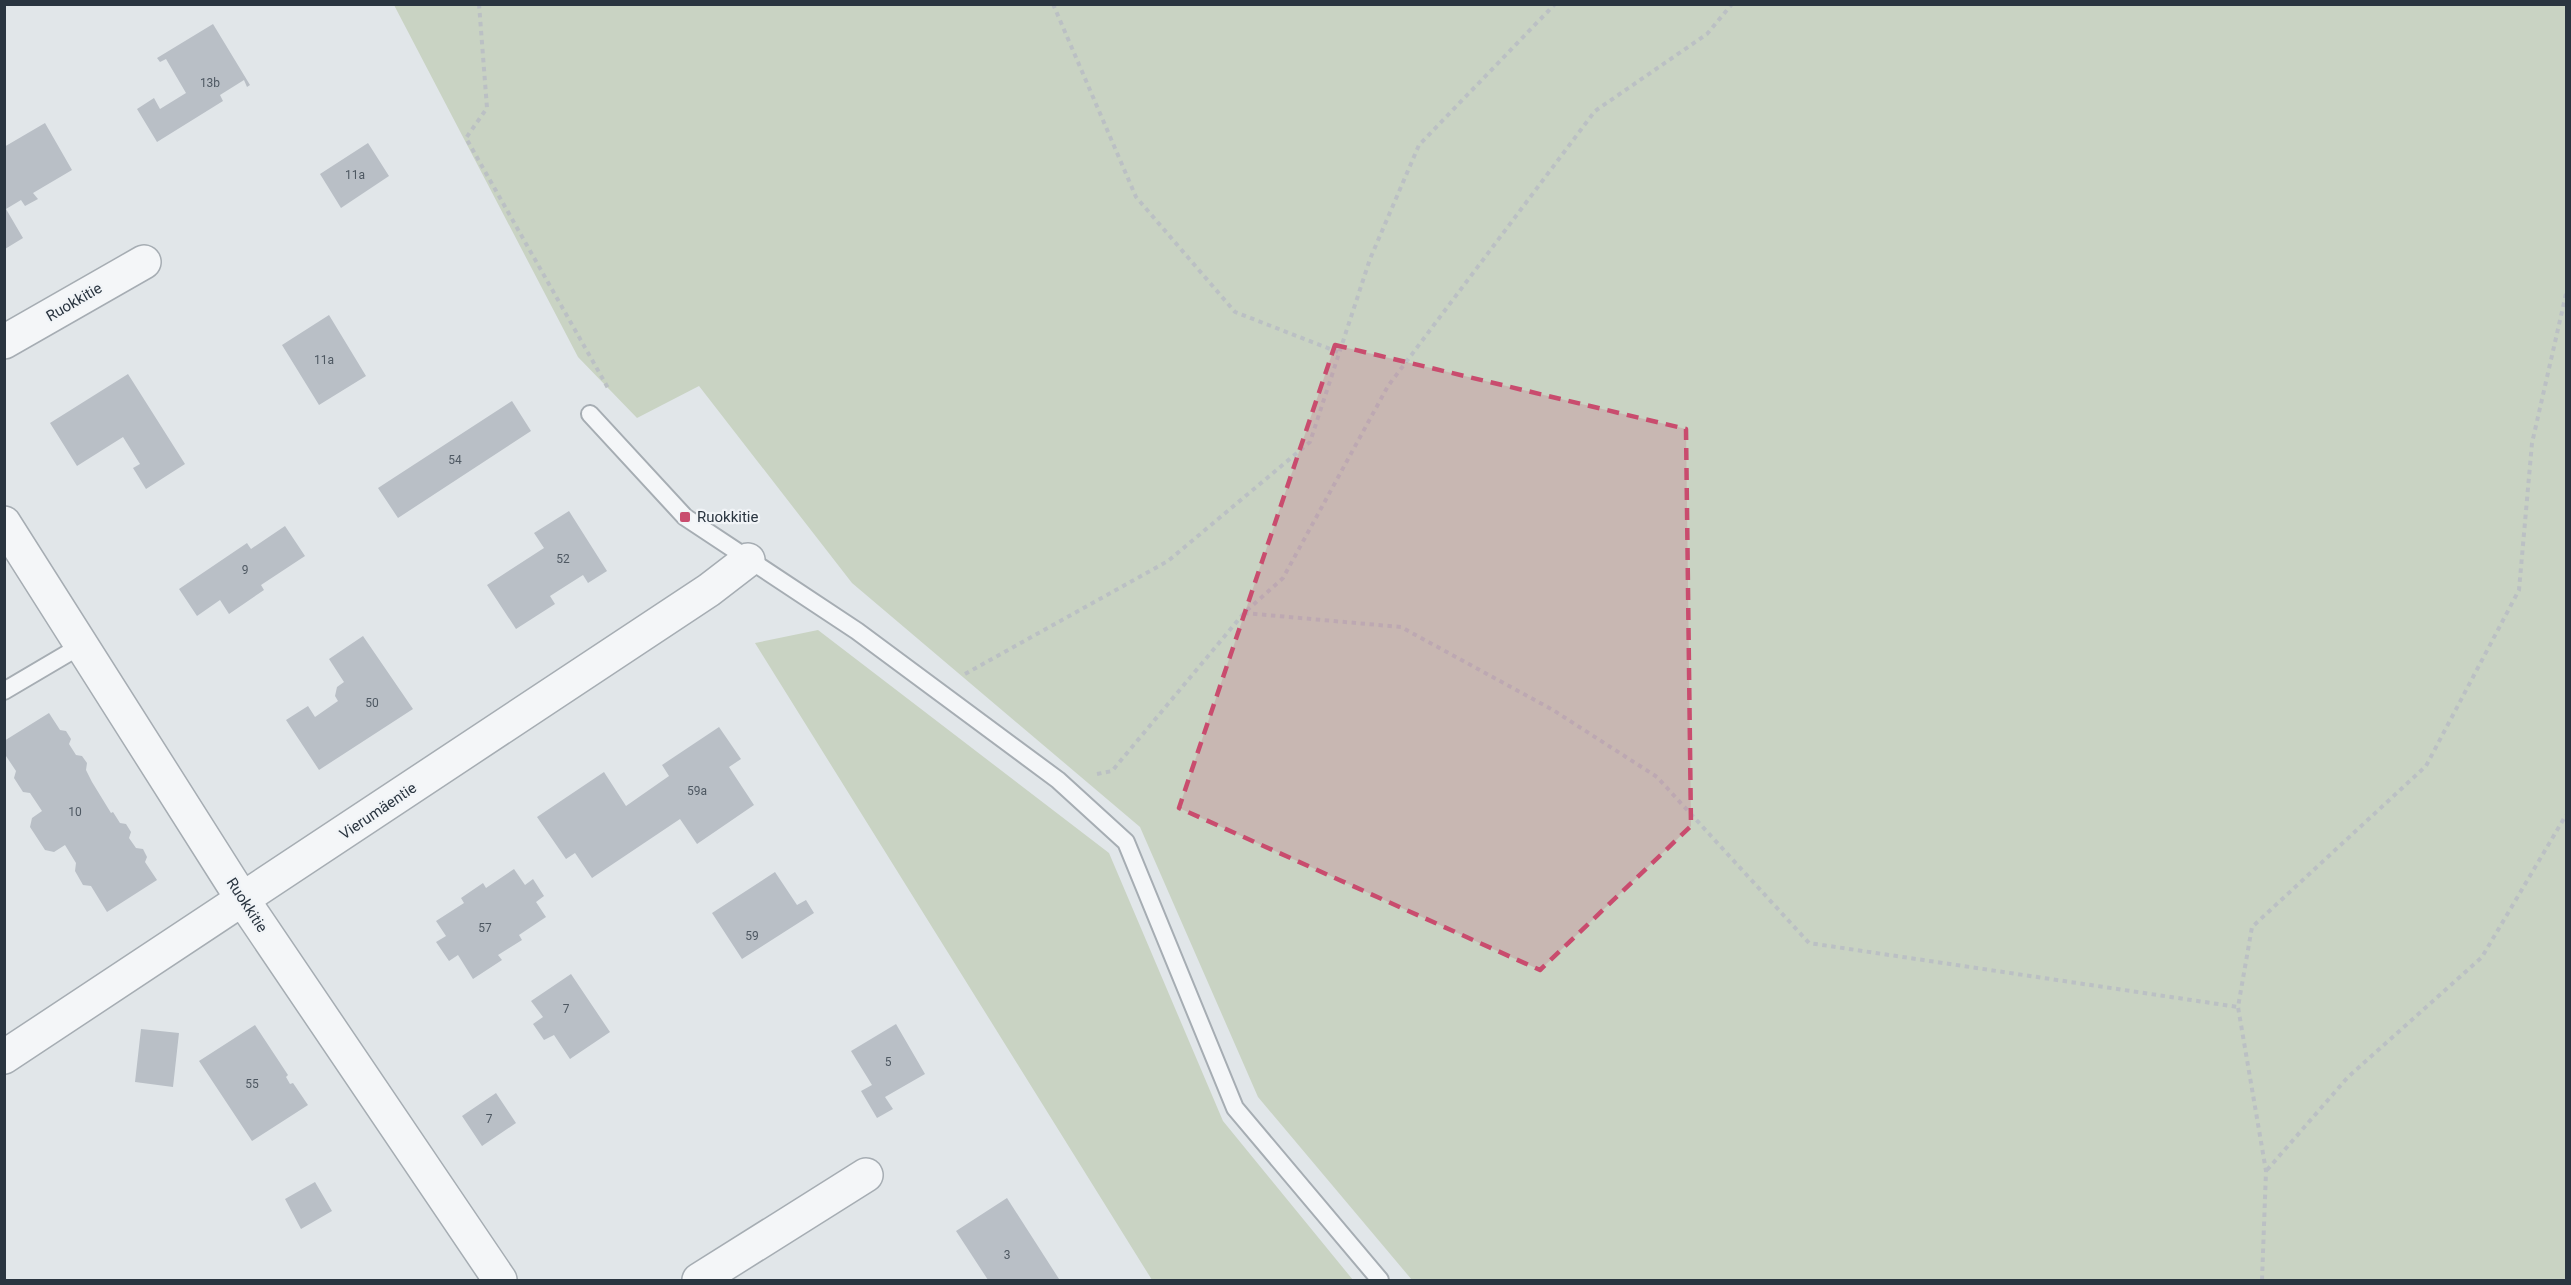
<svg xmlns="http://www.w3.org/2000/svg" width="2571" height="1285" viewBox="0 0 2571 1285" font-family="Roboto,sans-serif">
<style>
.green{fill:#c9d3c3}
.building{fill:#b9bfc6}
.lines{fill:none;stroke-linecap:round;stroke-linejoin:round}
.service-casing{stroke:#a6adb3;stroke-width:20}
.minor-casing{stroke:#a6adb3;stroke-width:36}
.path{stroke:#bbc0c4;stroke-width:4;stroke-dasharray:4.5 4.5;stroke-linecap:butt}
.service{stroke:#f4f6f8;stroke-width:16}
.minor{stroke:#f4f6f8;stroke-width:33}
.marked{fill:#c94c6e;fill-opacity:0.2;stroke:#c94c6e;stroke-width:4.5;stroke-dasharray:12 8;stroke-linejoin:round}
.poi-dot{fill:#c94c6e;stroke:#f1f4f7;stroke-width:2}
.labels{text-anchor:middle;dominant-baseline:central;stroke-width:4.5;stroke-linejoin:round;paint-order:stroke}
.number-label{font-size:12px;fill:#4e5862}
.street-label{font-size:15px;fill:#2a3540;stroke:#f1f4f7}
.poi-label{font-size:15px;fill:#2a3540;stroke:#f1f4f7;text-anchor:start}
</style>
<rect width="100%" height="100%" fill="#e1e6e9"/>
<path class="green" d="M394 5H2566V1280H1412L1258 1097 1140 827 852 583 699 386 637 418 578 357Z
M818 630 1109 853 1223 1121 1353 1280H1152L755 643Z"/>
<path class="building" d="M213 24 250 85 247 87 244 80 220 95 223 101 157 142 137 109 154 98 160 109 186 93 166 59 160 62 157 58Z
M45 123 72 170 33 193 38 199 25 206 21 200 6 209 23 238 5 249 4 147Z
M368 143 389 176 341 208 320 174Z
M329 315 366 376 319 405 282 345Z
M128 374 185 464 146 489 133 468 140 464 123 437 77 466 50 423Z
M512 401 531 431 398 518 378 488Z
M569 511 607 571 588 583 583 575 550 596 555 604 516 629 487 585 544 548 534 533Z
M285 526 305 556 261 585 264 590 229 614 220 600 197 616 179 589 247 543 251 549Z
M363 636 413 709 319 770 286 720 308 706 315 717 338 701 335 696 337 687 344 682 329 659Z
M49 713 60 730 66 731 71 739 69 744 76 755 82 756 87 763 86 770 92 782 111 813 113 812 120 823 126 824 131 832 129 838 136 848 143 849 147 857 145 862 157 880 107 912 91 886 83 885 75 871 76 863 65 845 54 852 45 850 30 827 32 818 42 811 30 793 23 792 14 778 16 771 4 753V741Z
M719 727 741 759 729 767 754 805 697 844 680 819 592 878 575 853 566 859 537 817 604 772 626 806 669 776 662 765Z
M514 869 525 885 533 879 544 896 536 902 546 917 519 935 522 940 498 955 502 960 473 979 458 955 449 961 436 942 446 936 436 921 464 903 461 898 483 883 486 888Z
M775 872 797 905 806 900 814 913 742 959 712 913Z
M571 974 610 1032 570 1059 554 1035 544 1040 533 1024 543 1017 531 1001Z
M896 1024 925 1074 885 1097 893 1109 877 1118 861 1091 872 1085 851 1051Z
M255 1025 288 1075 286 1077 290 1084 293 1083 308 1105 252 1141 199 1061Z
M141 1029 179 1033 173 1087 135 1082Z
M496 1093 516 1123 482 1146 462 1116Z
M315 1182 332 1211 301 1229 285 1199Z
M1007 1198 1059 1279 1056 1280H988L956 1231Z"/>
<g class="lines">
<defs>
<path id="service" d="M590 414 685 517 857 631 1058 780 1126 842 1235 1108 1380 1280
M4 691 82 645"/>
<path id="minor" d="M4 342 144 262
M4 523 243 900 500 1280
M4 1057 709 590 748 560
M699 1280 866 1175"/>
</defs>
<use href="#service" class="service-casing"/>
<use href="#minor" class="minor-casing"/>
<path class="path" d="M479 4 487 108 466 138 608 388
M1053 4 1136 197 1235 312 1338 352
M1244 613 1401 627 1553 710 1657 777 1809 943 2238 1007
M965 674 1168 561 1310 442 1370 259 1419 145 1555 4
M1097 774 1112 771 1244 613 1283 578 1388 386 1595 111 1707 34 1732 4
M2267 1170 2348 1077 2482 957 2566 815
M2262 1280 2266 1171 2238 1007 2252 927 2426 766 2519 590 2532 443 2566 294"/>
<use href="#service" class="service"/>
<use href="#minor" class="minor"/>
</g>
<path class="marked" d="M1335 345 1686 429 1691 826 1540 970 1179 808Z"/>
<rect class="poi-dot" x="679" y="511" width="12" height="12" rx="3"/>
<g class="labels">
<g class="number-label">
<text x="210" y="83">13b</text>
<text x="355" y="175">11a</text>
<text x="324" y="360">11a</text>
<text x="455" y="460">54</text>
<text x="563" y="559">52</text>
<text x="245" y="570">9</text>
<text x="372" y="703">50</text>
<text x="697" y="791">59a</text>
<text x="75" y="812">10</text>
<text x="485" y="928">57</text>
<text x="752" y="936">59</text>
<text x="566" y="1009">7</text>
<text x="888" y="1062">5</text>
<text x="252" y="1084">55</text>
<text x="489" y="1119">7</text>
<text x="1007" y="1255">3</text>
</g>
<g class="street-label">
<text transform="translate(74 302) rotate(-30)">Ruokkitie</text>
<text transform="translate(378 811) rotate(-34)">Vierumäentie</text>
<text transform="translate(247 905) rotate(57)">Ruokkitie</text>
</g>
<g class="poi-label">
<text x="697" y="517">Ruokkitie</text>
</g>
</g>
<rect width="2571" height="1285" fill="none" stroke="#2a3540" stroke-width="12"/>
</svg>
